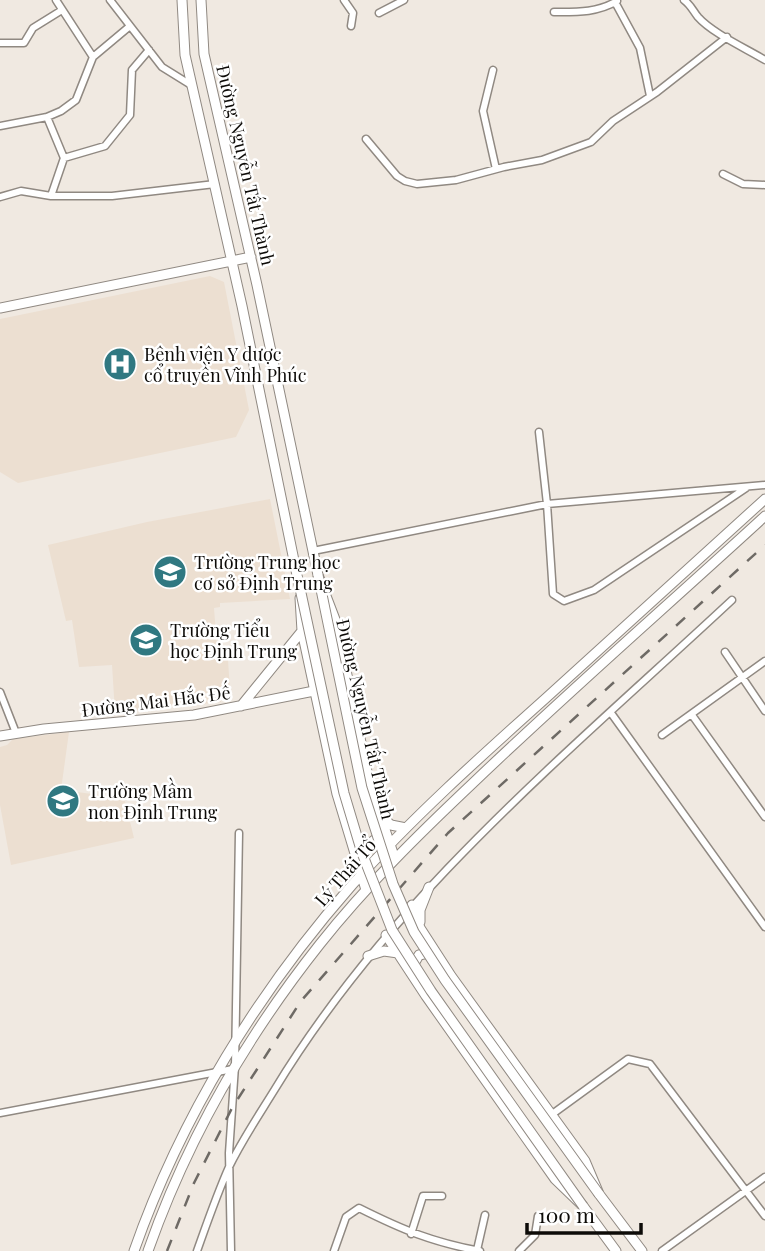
<svg xmlns="http://www.w3.org/2000/svg" width="765" height="1251" viewBox="0 0 765 1251" font-family="'Playfair Display',serif">
<style>
.built{fill:#ecdfd1}
.lines{fill:none;stroke-linecap:round;stroke-linejoin:round}
.street-casing{stroke:#908982;stroke-width:9}
.secondary-casing{stroke:#908982;stroke-width:11}
.street{stroke:#fff;stroke-width:6}
.secondary{stroke:#fff;stroke-width:9}
.rail{stroke:#6e6a65;stroke-width:2.5;stroke-dasharray:12 12;stroke-linecap:butt}
.secondary-bridge-casing{stroke:#908982;stroke-width:11;stroke-linecap:butt}
.secondary-bridge{stroke:#fff;stroke-width:9}
.labels{text-anchor:middle;dominant-baseline:central;stroke-width:5;stroke-linejoin:round;paint-order:stroke}
.street-label{font-size:18px;fill:#0d0b08;stroke:#fff}
.poi-label{font-size:18px;fill:#0d0b08;stroke:#fff;text-anchor:start}
</style>
<rect width="100%" height="100%" fill="#f0e9e1"/>
<path class="built" d="M210 276 224 282 249 410 236 437 18 483 0 472V319Z
M270 499 290 599 220 603V607L214 608 218 661 228 660 230 691H220L221 702 115 712 112 665 79 667 72 620 66 621 48 545 147 522Z
M69 732 61 790 108 796 123 793 134 838 11 865 0 805V747L7 745 13 739Z"/>
<g class="lines">
<defs>
<path id="street" d="M56 0 93 57
M110 0 162 67 191 85
M344 0 353 13 351 26
M684 0C691 5 693 11 698 17 712 33 747 49 765 60
M615 2 640 48 650 96
M554 12C576 12 597 13 617 1
M379 13 404 0
M0 43H24L33 28 62 10
M493 70 483 111 496 169
M0 126 47 117 61 111 76 100 93 57 130 26
M366 139 397 176 405 181 417 184 456 180 504 167 542 160 591 142 613 121 657 92 727 37
M64 158 105 146 130 115 132 70 149 50
M723 174 743 184 765 185
M51 196H112L215 184
M0 197 21 191 51 196 64 158 47 117
M539 432 547 504 553 594 564 601 594 590 746 488
M313 551 547 504 765 485
M725 652 765 711
M0 692 16 733
M611 713 765 927
M692 715 765 817
M662 735 765 661
M0 1113 233 1069
M551 1115 628 1059 650 1064 765 1216
M411 1234 423 1196H442
M477 1250 485 1215
M197 1251C207 1223 217 1194 229 1167 242 1140 259 1115 275 1089 392 896 569 752 732 600
M231 1251 229 1153 235 1066 239 833
M334 1251 346 1217 359 1208C403 1230 432 1242 480 1251
M519 1251 535 1235 538 1216
M662 1251 765 1177"/>
<path id="secondary" d="M182 0 185 55 242 306 299 585
M201 0 204 54 257 285 318 575 336 622 370 786 395 859
M0 308 251 257
M252 359 272 356
M300 598 302 631 337 794 366 890
M241 706 302 631
M0 736 44 729 194 715 314 691
M381 816 391 825 406 828
M355 842 369 844 382 834
M412 905 420 928 451 976 585 1161 599 1194 642 1251
M420 922V910L429 887
M386 935 426 996 555 1179 583 1206 616 1251
M368 956 384 951 398 953
M411 969 419 955 433 952
M134 1251C181 1117 258 992 352 885 412 818 479 758 546 698 619 631 692 565 765 499
M148 1251C187 1140 247 1036 320 944 366 886 419 834 473 783 568 692 668 605 765 516"/>
</defs>
<use href="#street" class="street-casing"/>
<use href="#secondary" class="secondary-casing"/>
<use href="#street" class="street"/>
<use href="#secondary" class="secondary"/>
<path class="rail" d="M167 1251 194 1183 232 1108 301 1001 448 833 765 545"/>
<defs>
<path id="secondary-bridge" d="M318 575 362 788 393 884 414 932 445 980 599 1194
M298 579 344 793 362 853 392 930 431 991 583 1206"/>
</defs>
<use href="#secondary-bridge" class="secondary-bridge-casing"/>
<use href="#secondary-bridge" class="secondary-bridge"/>
</g>
<defs>
<symbol id="hospital-disc" viewBox="-11 -11 22 22"><circle r="9.5" fill="#307881" stroke="#fff"/><path d="M-5-5h3v3.5h4V-5h3V5h-3V1.5h-4V5h-3Z" fill="#fff"/></symbol>
<symbol id="school-disc" viewBox="-11 -11 22 22"><circle r="9.5" fill="#307881" stroke="#fff"/><path d="M0-5L7-2L0 1L-7-2ZM-4 1L0 2.5L4 1V4Q0 6-4 4Z" fill="#fff"/></symbol>
</defs>
<g fill-rule="evenodd">
<use href="#hospital-disc" x="101" y="345" width="38" height="38"/>
<use href="#school-disc" x="151" y="553" width="38" height="38"/>
<use href="#school-disc" x="127" y="621" width="38" height="38"/>
<use href="#school-disc" x="44" y="782" width="38" height="38"/>
</g>
<g class="labels">
<g class="street-label">
<text transform="translate(246 165) rotate(77)">Đường Nguyễn Tất Thành</text>
<text transform="translate(156 701) rotate(-7)">Đường Mai Hắc Đế</text>
<text transform="translate(366 719) rotate(77)">Đường Nguyễn Tất Thành</text>
<text transform="translate(345 872) rotate(-49)">Lý Thái Tổ</text>
</g>
<g class="poi-label">
<text x="144" y="354">Bệnh viện Y dược<tspan x="144" dy="21">cổ truyền Vĩnh Phúc</tspan></text>
<text x="194" y="562">Trường Trung học<tspan x="194" dy="21">cơ sở Định Trung</tspan></text>
<text x="170" y="630">Trường Tiểu<tspan x="170" dy="21">học Định Trung</tspan></text>
<text x="88" y="791">Trường Mầm<tspan x="88" dy="21">non Định Trung</tspan></text>
</g>
</g>
<path d="M527 1223v10h114v-10" fill="none" stroke="#0d0b08" stroke-width="3.5"/>
<text x="538" y="1223" font-size="21" fill="#0d0b08" stroke="#ffffff" stroke-width="5" paint-order="stroke">100 m</text>
</svg>
